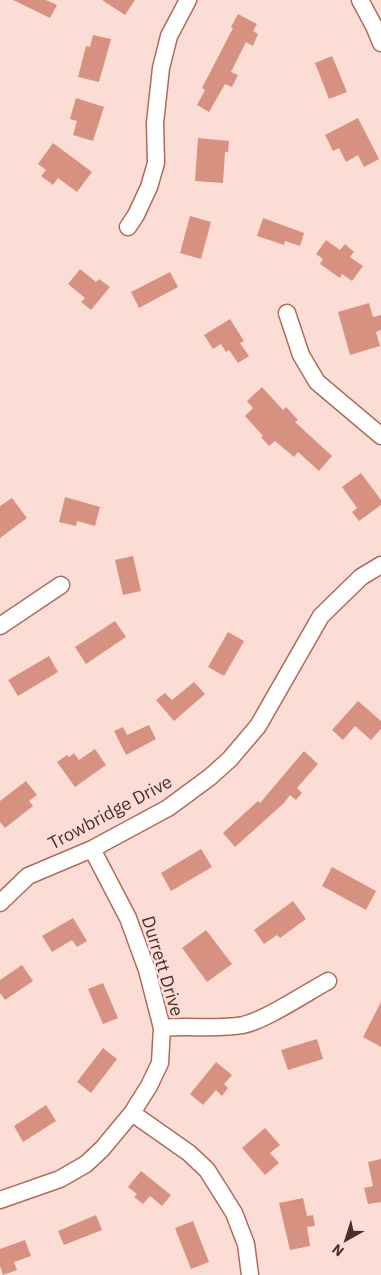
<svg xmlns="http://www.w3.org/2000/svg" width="381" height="1275" viewBox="0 0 381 1275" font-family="'IBM Plex Sans',sans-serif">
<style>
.building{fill:#d79180}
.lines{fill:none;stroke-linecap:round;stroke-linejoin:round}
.minor-casing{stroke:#ae6c5c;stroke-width:19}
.minor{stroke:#fff;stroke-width:16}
.labels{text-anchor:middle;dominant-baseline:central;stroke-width:5;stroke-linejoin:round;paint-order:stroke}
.street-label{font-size:18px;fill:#4c2f28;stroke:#fcddd6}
</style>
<rect width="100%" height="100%" fill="#fcddd6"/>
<path class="building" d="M13 0H46L57 5 50 18Z
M102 0H135L125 15Z
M238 14 257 24 253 31 258 34 253 46 246 42 231 72 238 75 232 87 225 84 209 112 197 105 205 90 202 88 233 28 231 27Z
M93 35 111 39 99 82 78 77 86 46 90 47Z
M332 56 347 92 329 99 315 63Z
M76 98 104 107 93 141 73 135 77 121 70 119Z
M358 118 379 159 364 167 358 155 346 162 339 148 333 151 325 135Z
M198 138 229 141 228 152H225L223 183 195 181Z
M53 143 92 172 77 192 58 178 53 185 41 176 46 170 38 164Z
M190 216 211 222 201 259 180 253Z
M263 218 304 233 300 246 285 241 284 245 257 236Z
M326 240 340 250 345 244 354 252 350 257 363 266 352 281 342 274 340 278 320 264 323 259 316 254Z
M80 269 96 282 99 279 110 287 91 310 81 302 85 298 68 284Z
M170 272 178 287 139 308 131 292Z
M369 303 373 317 381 315V330L376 332 380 346 350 355 338 312Z
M230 319 244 341 240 343 249 356 238 363 229 350 226 352 221 344 213 349 204 335Z
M262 387 283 410 286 407 298 420 295 422 332 456 319 471 298 452 294 457 275 441 269 446 261 437 263 436 245 416 253 408 247 401Z
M361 473 381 500V505L359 521 352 512 357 508 342 487Z
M65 497 100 507 95 526 77 521 76 526 59 522Z
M12 498 27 518 0 538V506Z
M133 556 141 591 123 595 115 560Z
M115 621 126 637 86 664 75 647Z
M228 632 244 641 224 676 208 667Z
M49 656 58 672 18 696 8 680Z
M194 682 205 694 174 721 156 700 165 693 172 700Z
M358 701 381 721V729L371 740 355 726 343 740 332 730Z
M149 725 156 739 126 755 114 731 123 727 127 735Z
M95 749 106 765 75 787 57 762 67 755 69 757 74 753 79 760Z
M304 751 318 764 297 788 302 793 296 800 290 795 284 803 235 847 223 833 258 801 260 803Z
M26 781 37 795 29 801 33 806 5 828 0 822V801Z
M201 849 212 867 171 891 161 873Z
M332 867 376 891 366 910 322 886Z
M293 901 306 919 280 938 277 935 264 944 254 930Z
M73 918 87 941 77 947 72 940 52 952 42 936Z
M206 930 232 964 207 982 182 948Z
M22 965 33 981 5 1000 0 993V980Z
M103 983 118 1018 103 1024 88 989Z
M381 1002V1047L363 1037Z
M317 1039 323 1059 288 1070 281 1050Z
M103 1048 117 1059 91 1093 77 1082Z
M216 1062 232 1075 224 1084 228 1088 222 1096 216 1090 203 1105 190 1094Z
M46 1105 56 1121 23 1142 14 1126Z
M265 1128 280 1145 270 1153 279 1163 265 1175 242 1148Z
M381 1159V1202L368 1204 364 1188 373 1186 368 1162Z
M141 1171 171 1195 162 1206 150 1196 143 1204 134 1197 137 1194 128 1187Z
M303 1198 307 1216 313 1215 315 1226 307 1227 310 1246 290 1250 279 1203Z
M96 1215 102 1230 64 1245 58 1231Z
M193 1221 209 1262 191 1269 175 1228Z
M25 1240 31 1256 14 1262 17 1270 3 1275 0 1266V1249Z"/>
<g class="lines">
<defs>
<path id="minor" d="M360 0 374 26 381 43
M128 227 136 215 149 187 156 163 155 123 161 68 169 36 188 0
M287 313 301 355 317 382 381 436
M0 626 61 585
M0 903 28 876 92 849 168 808 210 777 230 759 258 726 321 616 361 577 381 565
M162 1028C189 1025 216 1030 243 1025 266 1020 306 993 328 981
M132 1113 189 1153 207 1170 234 1213 246 1244 250 1275
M0 1200 60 1179 86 1164 102 1149 132 1113 149 1086 160 1063 162 1028 147 970 128 918 92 849"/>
</defs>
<use href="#minor" class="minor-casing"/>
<use href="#minor" class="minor"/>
</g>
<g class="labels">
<g class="street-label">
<text transform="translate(110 812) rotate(-28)">Trowbridge Drive</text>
<text transform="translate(163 966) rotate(73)">Durrett Drive</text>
</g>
</g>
<g transform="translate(346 1240) rotate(219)" stroke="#fcddd6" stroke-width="4" paint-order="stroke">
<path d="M0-4L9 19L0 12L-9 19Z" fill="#4c2f28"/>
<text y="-8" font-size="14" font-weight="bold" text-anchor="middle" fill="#4c2f28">N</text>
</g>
</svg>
